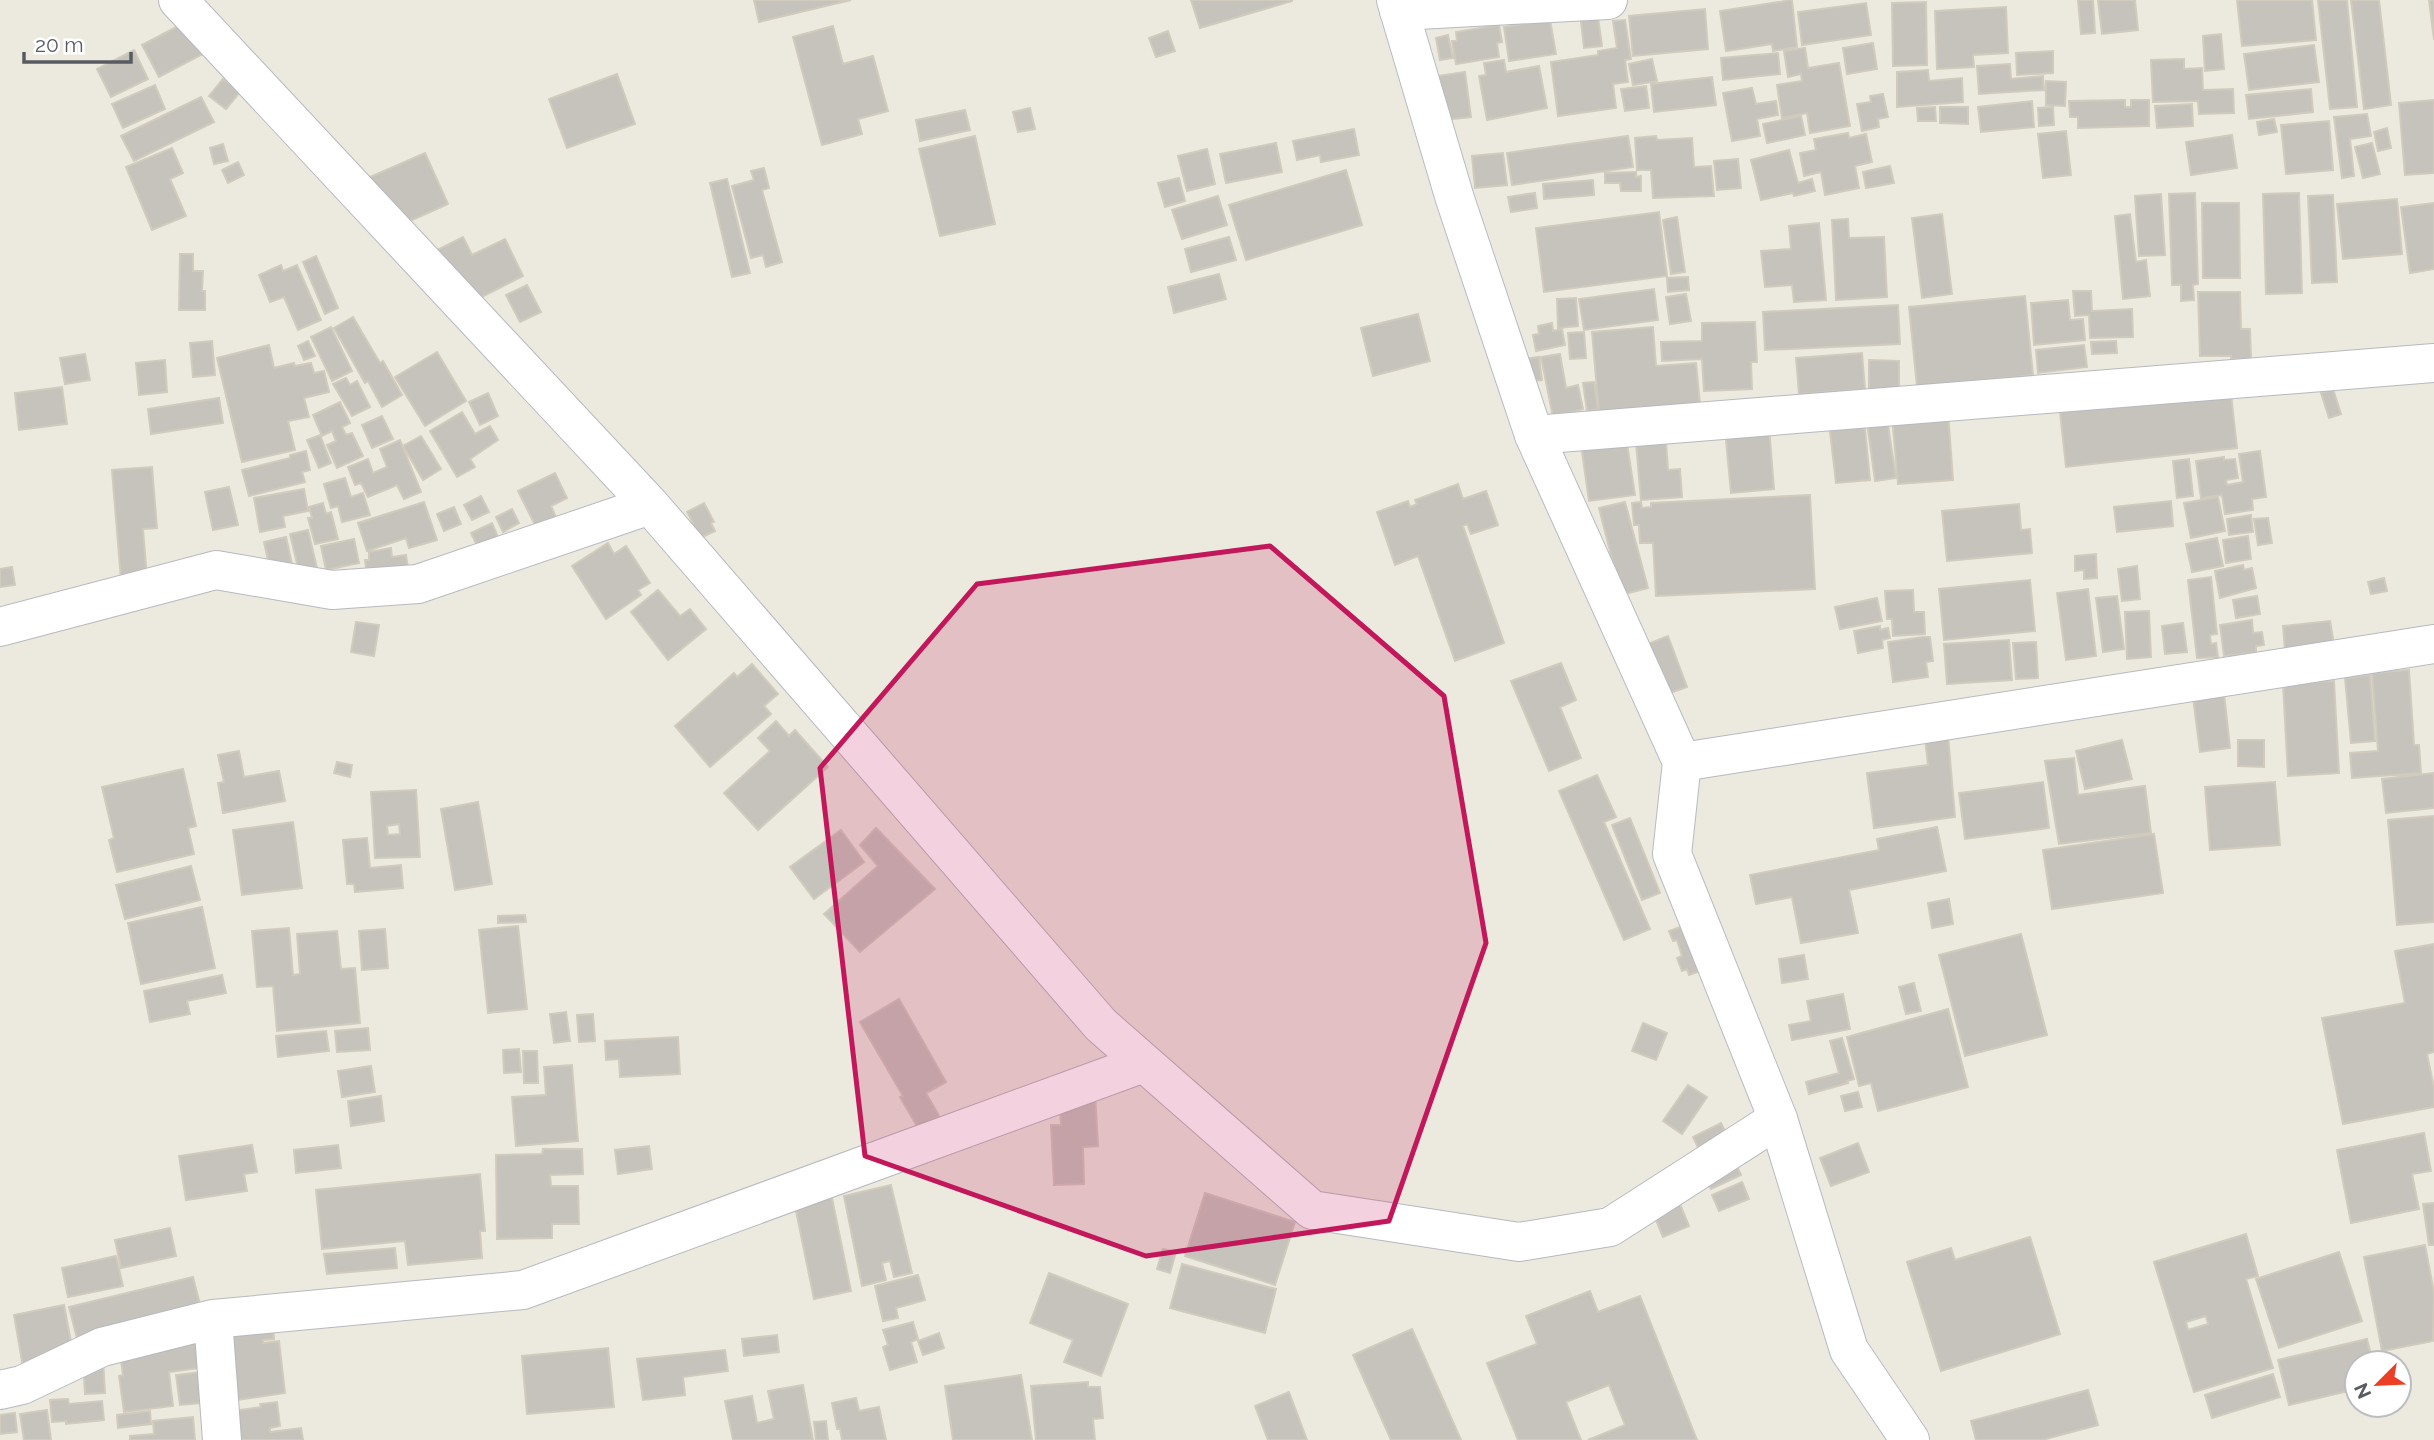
<svg xmlns="http://www.w3.org/2000/svg" width="2434" height="1440" viewBox="0 0 2434 1440" font-family="Raleway,sans-serif">
<style>
.building{fill:#c6c3bc;stroke:#d0cbbd;stroke-width:2;fill-rule:evenodd}
.lines{fill:none;stroke-linecap:round;stroke-linejoin:round}
.street-casing{stroke:#b7b9bf;stroke-width:40}
.secondary-casing{stroke:#b8bbc2;stroke-width:40}
.street{stroke:#fff;stroke-width:38}
.secondary{stroke:#fff;stroke-width:38}
.marked{fill:#c2185b;fill-opacity:0.2;stroke:#c2185b;stroke-width:5;stroke-linejoin:round}
</style>
<rect width="100%" height="100%" fill="#eceadf"/>
<path class="building" d="M754 0H851L759 22Z
M1191 0H1292V1L1200 28Z
M1792 0 1797 47 1773 51 1772 44 1726 51 1720 11Z
M2078 0H2093L2095 33 2081 34Z
M2098 0H2135L2138 30 2102 34Z
M2237 0H2312L2316 40 2242 46Z
M2318 0H2347L2357 107 2330 109Z
M2351 0H2379L2391 105 2364 109Z
M2429 0H2434V40Z
M1926 2 1927 65 1893 66 1892 3Z
M1866 3 1871 35 1802 45 1798 12Z
M2006 7 2008 53 1973 55 1974 67 1937 69 1935 11Z
M1705 9 1708 49 1633 56 1629 16Z
M1597 10 1602 46 1584 48 1580 13Z
M199 15 216 47 159 77 142 45Z
M1550 20 1556 54 1509 61 1504 27Z
M1625 20 1631 59 1625 60 1628 82 1613 84 1616 108 1558 116 1551 62 1598 55V51L1617 48 1613 21Z
M1499 25 1502 42 1497 43 1499 57 1456 64 1452 41H1457L1456 32Z
M833 26 843 64 873 56 888 111 858 119 862 134 822 145 793 37Z
M1168 31 1175 51 1156 57 1149 38Z
M2221 34 2224 69 2205 71 2203 36Z
M1448 35 1453 58 1440 60 1436 38Z
M1873 43 1877 69 1847 74 1843 48Z
M2314 45 2319 82 2249 90 2244 54Z
M1805 48 1808 68 1839 63 1850 126 1810 133 1807 113 1782 118 1777 85 1802 81 1801 74 1788 77 1784 51Z
M134 50 148 79 111 97 97 69Z
M2053 51V73L2017 75 2016 53Z
M1778 53 1780 74 1723 80 1721 58Z
M1652 59 1657 81 1633 85 1629 64Z
M2184 59V69L2202 68 2203 90 2233 89 2234 113 2199 114 2198 101 2153 102 2151 60Z
M1504 60 1506 72 1539 66 1547 108 1487 120 1479 76 1486 75 1484 63Z
M2010 64 2011 79 2043 76 2044 90 1979 94 1977 66Z
M1928 70 1929 81 1962 78 1963 102 1897 107V72Z
M1465 72 1471 117 1444 120 1438 76Z
M617 74 635 124 567 148 549 99Z
M1712 77 1716 105 1654 112 1651 84Z
M223 79 240 92 226 109 209 96Z
M2046 81 2066 82 2065 106 2046 105Z
M155 85 165 109 123 128 112 104Z
M1646 86 1649 108 1625 111 1621 89Z
M1752 88 1756 104 1776 101 1778 115 1757 119 1760 136 1732 141 1723 93Z
M2311 89 2313 112 2249 119 2246 95Z
M1883 94 1888 117 1878 119 1879 127 1862 131 1857 104 1871 102 1870 96Z
M201 97 214 122 134 161 121 136Z
M2125 100V107H2131V100H2149V126L2078 128V117H2070L2069 101Z
M2434 100V173L2405 175 2399 103Z
M2032 101 2034 127 1981 132 1978 107Z
M2192 104 2193 126 2157 128 2155 106Z
M1935 107 1936 121H1918L1917 108Z
M1940 107H1968V124L1940 123Z
M2053 107 2054 125 2039 126 2038 108Z
M1030 108 1035 129 1018 132 1013 112Z
M965 110 970 130 920 141 916 120Z
M2367 114 2371 136 2350 139 2354 176 2342 178 2334 117Z
M1801 116 1805 135 1767 143 1763 124Z
M2274 119 2277 132 2259 135 2257 122Z
M2329 121 2333 170 2286 174 2281 125Z
M2387 128 2391 148 2378 151 2374 132Z
M1354 129 1359 155 1321 162 1320 155 1297 160 1293 141Z
M2066 131 2071 175 2043 178 2038 134Z
M1848 133 1849 138 1866 134 1872 162 1855 166 1859 188 1825 195 1821 172 1804 176 1800 153 1816 150 1814 139Z
M2232 135 2237 168 2191 175 2186 142Z
M975 136 995 224 940 236 919 149Z
M1628 136 1633 167 1512 185 1507 153Z
M1656 136 1657 140 1692 138 1694 167 1711 166 1714 196 1653 198 1651 170H1637L1635 138Z
M1276 143 1282 172 1226 183 1220 154Z
M2372 143 2380 174 2363 178 2355 147Z
M223 144 228 161 214 164 210 148Z
M172 148 183 173 170 179 186 216 152 230 126 167Z
M1207 149 1215 184 1187 191 1178 156Z
M1789 150 1798 183 1812 179 1815 191 1794 196 1793 193 1761 200 1751 160Z
M425 153 448 204 401 225 381 203 370 177Z
M1503 153 1507 185 1475 188 1472 156Z
M1738 159 1741 188 1717 190 1714 161Z
M238 162 244 175 228 183 222 170Z
M1890 166 1894 183 1866 188 1863 172Z
M764 168 769 188 762 190 782 262 766 267 763 255 751 258 732 186 754 180 751 171Z
M1346 170 1362 225 1246 260 1229 205Z
M1636 172V177L1641 176V191H1621L1620 183H1605V173Z
M1179 178 1185 201 1165 207 1158 183Z
M727 179 750 273 732 277 710 183Z
M1593 180 1594 195 1544 199 1543 184Z
M1535 193 1537 208 1511 212 1508 197Z
M2195 193 2198 284 2193 285 2194 300 2181 301V285H2172L2169 194Z
M2299 193 2302 293 2266 294 2263 194Z
M2161 194 2165 255 2139 256 2135 196Z
M2333 195 2337 282 2312 283 2308 196Z
M1218 196 1227 225 1182 239 1172 210Z
M2397 199 2402 254 2343 259 2337 204Z
M2202 203H2239L2240 278H2203Z
M2434 203V269L2410 273 2401 207Z
M1659 212 1667 276 1544 292 1536 228Z
M1942 214 1952 294 1922 298 1912 218Z
M2130 214 2136 262 2146 260 2150 296 2123 299 2115 216Z
M1677 217 1685 272 1671 274 1663 220Z
M1848 219 1849 238 1884 237 1887 297 1836 300 1832 220Z
M1819 223 1826 300 1794 302 1792 285 1765 287 1761 251 1791 249 1789 226Z
M463 237 472 255 505 239 523 276 472 302 435 251Z
M1229 237 1236 260 1191 272 1185 249Z
M180 254H193V271H203L202 291H205V310H179Z
M316 256 338 308 325 314 303 262Z
M281 265 283 271 297 265 321 320 298 330 284 297 270 302 259 275Z
M1219 274 1226 299 1174 313 1168 287Z
M1688 277 1689 290 1668 292 1667 278Z
M527 285 541 312 520 322 506 295Z
M1654 289 1658 320 1584 330 1579 299Z
M2073 291H2091L2092 311 2132 309 2133 337 2090 338 2089 315 2075 316Z
M2198 292H2240L2241 329H2250L2251 359H2231V356H2200Z
M1686 294 1691 321 1670 324 1666 297Z
M2025 296 2033 375 1917 387 1909 307Z
M1576 298 1578 326 1558 328 1557 299Z
M2068 300 2070 320 2083 319 2085 340 2034 345 2031 303Z
M1898 305 1900 344 1765 350 1763 312Z
M1418 314 1430 361 1373 376 1361 328Z
M353 317 380 363 383 361 402 395 382 407 368 381 365 383 334 328Z
M1755 322 1757 362H1751L1752 389 1704 391 1702 359 1662 361 1661 342 1702 341V323Z
M1552 323 1553 331 1562 329 1565 345 1536 351 1533 335 1539 334 1538 326Z
M331 327 352 371 332 381 311 337Z
M1653 327 1656 366 1696 363 1700 404 1599 413 1592 332Z
M1584 332 1586 358 1570 359 1568 333Z
M212 341 215 375 193 377 190 343Z
M308 341 315 356 304 360 298 346Z
M2116 341 2117 353 2092 354 2091 342Z
M269 345 274 368 294 363 295 366 311 363 314 373 324 371 329 392 304 398 309 417 288 421 295 450 242 462 217 358Z
M2084 345 2087 367 2038 373 2036 350Z
M437 352 466 401 425 426 395 377Z
M1862 353 1865 389 1799 394 1796 358Z
M85 354 90 380 65 384 60 358Z
M1560 354 1566 388 1578 385 1583 409 1553 417 1541 357Z
M1539 357 1542 380 1521 382 1517 360Z
M165 360 167 392 139 395 136 363Z
M1869 360 1899 361V392L1869 391Z
M346 378 350 385 357 381 370 407 352 416 333 384Z
M1594 382 1598 409 1587 411 1583 383Z
M62 387 67 424 19 430 15 393Z
M2333 389 2341 414 2329 418 2321 393Z
M488 393 498 416 480 425 469 402Z
M2231 394 2237 448 2066 467 2060 412Z
M219 398 223 423 151 434 148 409Z
M340 402 350 423 342 427 346 435 352 433 363 456 337 468 327 445 336 441 332 431 322 436 313 415Z
M462 412 475 434 490 426 498 440 470 459 475 467 457 477 430 431Z
M1886 412 1896 478 1875 481 1866 415Z
M1948 412 1953 480 1898 484 1892 416Z
M382 416 393 439 372 448 362 425Z
M1864 419 1870 480 1836 483 1829 423Z
M1769 427 1774 489 1731 493 1725 430Z
M1665 428 1668 470 1680 469 1682 497 1641 500 1635 431Z
M1625 431 1635 495 1589 501 1580 438Z
M320 435 331 463 319 468 307 440Z
M421 436 441 469 423 480 403 446Z
M400 440 421 492 404 499 397 485 368 497 361 483 355 485 348 467 368 459 373 473 387 467 380 449Z
M306 451 310 470 302 472 305 482 249 496 242 470 290 458V455Z
M2260 451 2266 497 2252 499 2253 510 2225 514 2222 495 2201 498 2196 461 2224 457V460L2235 459 2238 478 2226 480 2227 485 2243 482 2239 454Z
M2189 459 2193 496 2177 498 2173 461Z
M152 467 157 528 143 529 147 578 121 580 112 470Z
M555 473 567 498 551 506 559 524 539 533 518 491Z
M345 478 351 497 363 493 370 515 342 522 338 506 331 508 324 484Z
M1458 484 1463 499 1486 491 1498 525 1471 534 1467 524 1463 526 1504 643 1455 661 1418 556 1395 565 1377 512 1408 501 1410 507 1417 504 1415 500Z
M229 487 238 525 213 530 205 492Z
M304 489 308 511 283 516 285 527 260 532 254 498Z
M1810 495 1815 589 1656 596 1653 543H1640L1639 525H1634L1632 503 1641 502 1642 508 1651 507V503Z
M481 496 489 512 472 520 464 505Z
M2218 497 2225 531 2191 538 2184 503Z
M2171 501 2173 526 2117 532 2114 507Z
M424 502 437 540 409 548 406 538 367 551 358 523Z
M1625 502 1648 588 1621 595 1599 508Z
M323 503 326 514 331 512 338 539 315 544 308 518H312L309 507Z
M704 503 714 522 711 523 715 531 688 544 681 530 693 523 687 512Z
M2019 504 2021 530 2030 529 2032 553 1947 561 1942 511Z
M454 507 461 524 444 531 437 514Z
M512 509 519 523 503 532 496 517Z
M2251 515 2253 532 2229 535 2227 519Z
M2268 518 2272 543 2258 545 2254 519Z
M492 523 503 549 483 558 471 533Z
M308 530 317 568 299 572 290 534Z
M2248 536 2251 559 2226 563 2223 540Z
M286 537 294 573 272 578 264 542Z
M2217 538 2223 566 2192 572 2186 544Z
M354 539 359 563 326 570 321 546Z
M608 543 614 554 626 546 650 583 638 590 641 595 606 619 572 566Z
M391 548 392 557 406 555 408 568 367 575 365 560H369V552Z
M2096 554 2097 578 2084 579V570L2075 571V556Z
M2243 565 2244 570 2252 568 2256 588 2220 598 2215 571Z
M2137 566 2140 599 2122 601 2118 569Z
M12 567 15 585 0 587V569Z
M2211 577 2217 634 2210 635 2211 644 2216 643 2218 657 2197 658 2188 580Z
M2384 578 2387 591 2371 594 2368 582Z
M2030 580 2035 631 1944 640 1939 589Z
M2088 589 2096 656 2066 660 2057 593Z
M658 590 680 616 690 609 706 629 668 660 631 612Z
M1913 590 1914 612H1924L1925 634 1893 636 1892 619H1887L1885 591Z
M2117 596 2124 649 2103 652 2096 598Z
M2257 596 2260 614 2236 618 2233 600Z
M1877 598 1882 621 1840 629 1835 607Z
M2149 611 2151 657 2127 659 2125 612Z
M2252 620 2253 633 2262 632 2264 645 2256 646V652L2224 656 2220 625Z
M2330 621 2334 644 2285 650 2283 626Z
M356 622 379 625 374 656 351 652Z
M2183 623 2187 652 2165 654 2162 626Z
M1880 626V630L1888 628 1890 638 1882 640 1883 648 1858 653 1854 631Z
M1668 636 1687 687 1665 695 1645 645Z
M1923 637H1930L1933 661 1926 662 1928 677 1893 682 1888 642Z
M2009 640 2012 680 1947 684 1944 644Z
M2036 642 2038 678 2016 679 2013 643Z
M1561 663 1576 700 1560 707 1581 758 1549 771 1511 681Z
M752 664 778 694 764 706 771 714 710 767 675 726 734 673 737 677Z
M2409 670 2414 745H2419L2421 773 2352 778 2350 753 2378 751 2372 673Z
M2370 675 2375 741 2351 743 2345 678Z
M2334 681 2339 773 2288 776 2283 684Z
M2224 693 2230 748 2200 752 2193 697Z
M776 721 789 736 795 730 828 767 758 830 724 793 770 751 758 738Z
M1948 735 1955 817 1874 828 1867 773 1928 765 1925 738Z
M2122 740 2132 779 2085 789 2076 751Z
M2238 740H2264V767L2238 766Z
M239 751 244 777 279 771 285 801 223 813 218 783 224 782 218 755Z
M2074 758 2078 795 2145 786 2151 833 2059 844 2045 761Z
M337 762 352 765 350 777 334 773Z
M183 769 196 826 188 828 194 854 117 872 109 840 114 838 102 787Z
M2434 773V808L2386 813 2382 779Z
M1597 775 1616 817 1604 822 1650 929 1624 940 1559 791Z
M2043 782 2049 828 1965 839 1959 793Z
M2275 782 2280 845 2210 850 2205 787Z
M416 790 420 857 375 858 371 792ZM399 824 400 834 388 835 387 826Z
M478 802 492 884 455 890 441 809Z
M2434 816V922L2397 925 2388 820Z
M1630 818 1660 893 1642 900 1612 825Z
M293 822 302 888 242 895 233 830Z
M1937 827 1946 871 1849 890 1858 933 1801 943 1792 897 1756 904 1750 875 1879 850 1877 839Z
M876 828 935 889 860 952 824 914 878 866 860 845Z
M841 830 864 862 814 899 790 867Z
M2154 834 2163 893 2052 909 2043 850Z
M367 838 370 868 401 865 403 888 355 892 354 884H347L343 840Z
M191 866 200 900 125 919 116 885Z
M1949 899 1953 924 1932 928 1928 903Z
M202 907 215 968 141 984 128 923Z
M525 915 526 922 498 923V916Z
M1691 923 1703 970 1689 975 1687 969 1682 971 1677 958 1682 956 1677 940 1673 941 1669 931Z
M518 926 527 1009 488 1013 479 930Z
M289 928 293 975 300 974 297 934 337 931 341 969 355 968 360 1023 277 1031 273 986 257 987 252 931Z
M385 929 388 968 362 970 359 931Z
M2021 934 2047 1035 1965 1056 1939 955Z
M2434 944V1052L2427 1054 2434 1088V1107L2343 1124 2322 1018 2405 1003 2395 951Z
M1804 955 1808 979 1782 983 1779 959Z
M222 975 226 993 187 1001 190 1014 150 1022 144 991Z
M1914 983 1921 1011 1906 1014 1899 987Z
M1843 994 1850 1029 1792 1040 1789 1025 1811 1021 1807 1001Z
M899 999 946 1082 926 1093 939 1116 918 1128 900 1097 903 1096 860 1022Z
M1948 1009 1968 1087 1878 1111 1871 1083 1859 1086 1847 1037Z
M566 1012 570 1041 554 1043 550 1014Z
M593 1014 595 1041 579 1042 577 1015Z
M1643 1023 1667 1033 1656 1060 1632 1051Z
M368 1028 370 1050 337 1052 335 1031Z
M326 1031 329 1051 278 1057 276 1036Z
M678 1037 680 1074 620 1077 619 1059 606 1060 605 1041Z
M1842 1038 1854 1079 1847 1081 1848 1083 1809 1094 1806 1082 1839 1073 1830 1041Z
M519 1049 521 1072 504 1073 503 1050Z
M523 1051H537L538 1083H524Z
M572 1065 578 1141 516 1146 512 1097 546 1095 544 1067Z
M371 1066 375 1092 342 1097 338 1071Z
M1688 1085 1707 1097 1682 1134 1663 1121Z
M1858 1092 1862 1107 1845 1111 1841 1096Z
M1095 1093 1098 1146 1083 1147 1084 1184 1054 1185 1051 1125H1061L1059 1095Z
M381 1096 384 1121 351 1126 348 1101Z
M1721 1123 1729 1139 1700 1152 1693 1137Z
M2424 1133 2431 1171 2412 1174 2419 1209 2351 1223 2337 1150Z
M1858 1143 1869 1172 1831 1186 1820 1158Z
M252 1145 257 1172 244 1174 247 1191 186 1200 179 1156Z
M338 1145 341 1168 296 1173 294 1150Z
M649 1146 652 1169 618 1174 615 1150Z
M543 1149H582L583 1174 550 1175 551 1186H578L579 1224H552V1238L497 1239 496 1155 542 1154Z
M1735 1162 1741 1175 1711 1189 1704 1176Z
M480 1174 485 1231H480L482 1258 408 1265 405 1241 322 1249 316 1190Z
M1742 1182 1749 1199 1719 1211 1712 1195Z
M891 1185 912 1273 894 1277 890 1261 882 1263 886 1280 862 1286 844 1196Z
M1205 1193 1295 1222 1275 1285 1185 1256Z
M832 1198 851 1291 814 1299 795 1206Z
M1679 1202 1689 1226 1663 1237 1653 1213Z
M2434 1203V1245H2429L2423 1204Z
M170 1228 176 1256 121 1268 115 1240Z
M2246 1234 2258 1276 2246 1279 2273 1368 2194 1392 2154 1262ZM2206 1316 2208 1324 2188 1330 2186 1322Z
M2030 1237 2060 1334 1941 1371 1907 1262 1951 1248 1955 1260Z
M2425 1245 2434 1292 2433 1341 2382 1351 2364 1257Z
M395 1248 397 1268 327 1274 324 1254Z
M1163 1249 1176 1252 1170 1273 1157 1269Z
M2339 1252 2362 1321 2279 1348 2256 1279Z
M116 1256 123 1286 68 1297 62 1268Z
M1182 1264 1276 1289 1265 1333 1170 1308Z
M1049 1273 1128 1304 1101 1376 1064 1362 1073 1340 1030 1323Z
M918 1275 925 1300 896 1308 898 1318 883 1321 875 1286Z
M193 1277 203 1316 79 1346 69 1307Z
M1590 1291 1598 1312 1640 1296 1697 1440H1588L1625 1425 1609 1385 1566 1402 1581 1440H1518L1487 1363 1537 1344 1526 1316Z
M64 1305 74 1358 23 1367 14 1315Z
M273 1322 274 1339 263 1340V1343L279 1341 285 1393 236 1400 229 1329Z
M913 1322 918 1339 911 1342 917 1362 890 1370 883 1347 888 1345 883 1330Z
M1412 1329 1461 1440H1391L1353 1355Z
M939 1333 944 1348 923 1355 918 1341Z
M777 1335 779 1352 744 1356 742 1339Z
M196 1336 200 1368 169 1372 173 1406 124 1412 119 1376 123 1375 119 1346Z
M2367 1339 2373 1363H2357V1389L2289 1405 2278 1360Z
M608 1348 614 1407 527 1414 522 1356Z
M725 1350 728 1371 683 1377 685 1395 643 1400 637 1359Z
M103 1359 105 1393 85 1394 83 1360Z
M208 1371 212 1402 180 1405 176 1375Z
M2273 1374 2280 1397 2212 1418 2205 1395Z
M1021 1375 1032 1440H953L945 1386Z
M1088 1382V1387H1100L1103 1418 1093 1419 1095 1440H1036L1031 1386Z
M803 1385 813 1440H733L725 1401 752 1396 757 1423 774 1419 768 1391Z
M2088 1390 2098 1425 2042 1440H1976L1971 1421Z
M1289 1392 1307 1440H1268L1255 1406Z
M856 1398 859 1411 879 1407 886 1440H842L840 1429H837L832 1403Z
M68 1399 69 1404 102 1401 104 1420 66 1424V1421L52 1422 50 1400Z
M277 1402 280 1426 270 1428V1432L301 1428 303 1440H236L232 1411 261 1407 260 1404Z
M47 1410 51 1440H24L20 1414Z
M150 1411 151 1424 118 1428 117 1415Z
M15 1413 17 1432 0 1434V1415Z
M193 1417 195 1440H130V1436L154 1434 153 1421Z
M826 1421 828 1440H816L814 1422Z"/>
<g class="lines">
<defs>
<path id="street" d="M178 0 650 505 1101 1025 1312 1210 1519 1242 1610 1227 1778 1119
M1399 11 1608 0
M1534 435 2434 363
M0 627 216 570 332 590 418 584 650 505
M1682 762 2434 644
M0 1390 22 1385 102 1347 213 1319
M222 1440 213 1319 523 1290 1144 1063"/>
<path id="secondary" d="M1396 0 1455 199 1534 435 1682 762 1672 854 1778 1119 1849 1350 1910 1440"/>
</defs>
<use href="#street" class="street-casing"/>
<use href="#secondary" class="secondary-casing"/>
<use href="#street" class="street"/>
<use href="#secondary" class="secondary"/>
</g>
<path class="marked" d="M1270 546 1444 696 1486 943 1389 1221 1146 1256 865 1156 820 768 977 584Z"/>
<g transform="translate(2378 1384) rotate(246)"><circle r="33" fill="#ffffff" stroke="#bcbdc0" stroke-width="2"/>
<path d="M0-5L12 26L0 18L-12 26Z" fill="#eb4026"/>
<text y="-10" font-size="19" font-weight="bold" text-anchor="middle" fill="#585b61">N</text>
</g>
<path d="M24 52v10h107v-10" fill="none" stroke="#585b61" stroke-width="3.5"/>
<text x="35" y="52" font-size="21" fill="#585b61" stroke="#ffffff" stroke-width="5" paint-order="stroke">20 m</text>
</svg>
